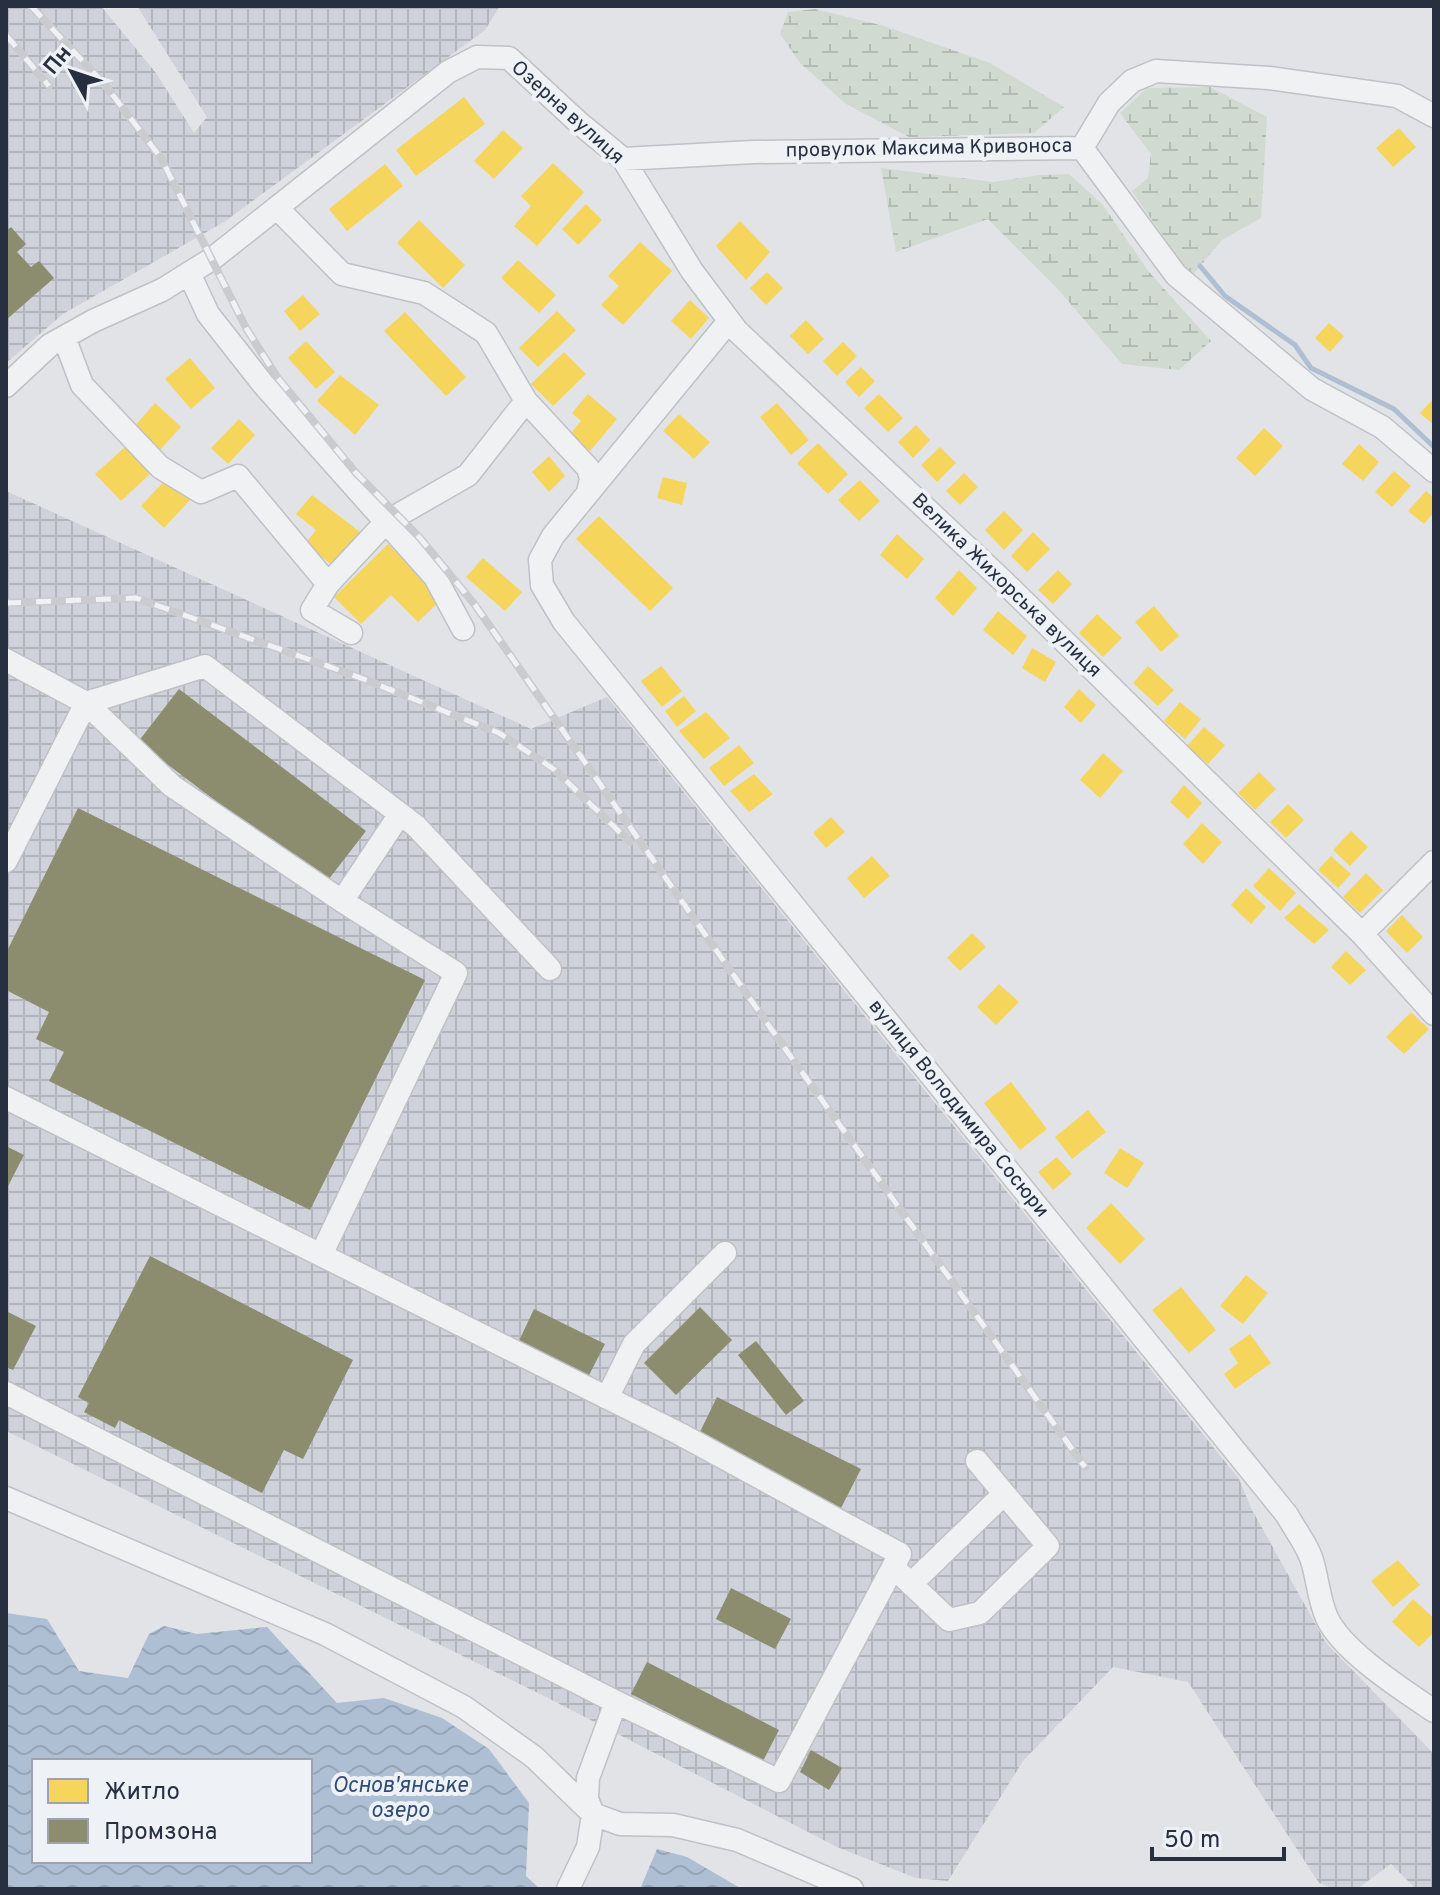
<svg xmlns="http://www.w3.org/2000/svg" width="1440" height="1895" viewBox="0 0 1440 1895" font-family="Overpass,sans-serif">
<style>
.industrial{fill:url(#industrial-grid)}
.wetland{fill:url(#wetland-marsh)}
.water{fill:url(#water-waves);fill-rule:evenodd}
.homes{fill:#f6d55c}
.industry{fill:#8c8c6e}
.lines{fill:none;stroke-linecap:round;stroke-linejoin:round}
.stream{stroke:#aebfd3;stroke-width:5}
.minor-casing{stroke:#bfc1c5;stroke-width:25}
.minor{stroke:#f0f1f3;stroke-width:22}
.rail-casing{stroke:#c9cbce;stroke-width:8}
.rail{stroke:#eef1f6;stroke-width:5;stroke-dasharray:15;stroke-linecap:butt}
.labels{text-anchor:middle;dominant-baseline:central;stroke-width:8;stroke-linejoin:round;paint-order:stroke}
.street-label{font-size:20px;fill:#272f40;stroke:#eef1f6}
.water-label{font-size:22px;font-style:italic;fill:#304d76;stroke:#eef1f6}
</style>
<defs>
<pattern id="industrial-grid" width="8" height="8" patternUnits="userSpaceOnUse" patternTransform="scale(2)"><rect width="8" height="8" fill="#cfd2da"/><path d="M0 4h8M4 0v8" fill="none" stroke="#b2b5bc"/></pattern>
<pattern id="wetland-marsh" width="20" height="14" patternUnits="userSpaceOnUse" patternTransform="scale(2)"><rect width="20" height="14" fill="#d1dad1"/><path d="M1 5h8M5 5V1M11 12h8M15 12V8" fill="none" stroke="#b3bbb4"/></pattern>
<pattern id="water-waves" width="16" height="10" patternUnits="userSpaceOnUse" patternTransform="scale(2)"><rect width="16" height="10" fill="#aebfd3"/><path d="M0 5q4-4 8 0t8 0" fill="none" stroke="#96a4b6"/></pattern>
</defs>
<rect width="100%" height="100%" fill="#e1e3e7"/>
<path class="industrial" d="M6 6H101L156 73 194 133 207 117 137 6H500L485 30 224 222 63 314 6 363Z
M6 491 531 729 607 697 1239 1479 1251 1508 1326 1643 1434 1754V1889H1416L1391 1864 1357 1889H1335L1319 1883 1188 1682 1113 1667 1023 1761 948 1881 916 1878 837 1847 548 1698 6 1431Z"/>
<path class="wetland" d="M815 9 884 26 990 63 1064 107 1034 133 909 137 846 104 800 63 780 34 788 12Z
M1210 87 1267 117 1261 218 1222 240 1191 277 1132 191 1148 178 1151 154 1120 113 1147 88Z
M881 168 993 182 1040 175 1069 174 1102 204 1149 272 1211 341 1179 370 1122 364 1057 288 988 219 896 252Z"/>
<path class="water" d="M6 1613 47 1619 79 1671 128 1678 149 1634 164 1626 197 1634 267 1627 337 1703 384 1698 442 1718 489 1749 529 1803 526 1876 540 1889H6ZM34 1761H310V1861H34Z
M657 1849 687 1857 742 1889H640Z"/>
<path class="homes" d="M464 97 485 124 416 176 396 150Z
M1399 128 1416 147 1393 167 1376 148Z
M503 130 523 148 494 179 474 161Z
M553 163 584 192 537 246 514 226 531 206 521 196Z
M385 164 403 186 347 231 329 209Z
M586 204 602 220 578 245 562 229Z
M419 220 465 265 443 288 397 243Z
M740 221 770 252 746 280 716 246Z
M640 242 672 271 623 325 601 305 619 286 608 276Z
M518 260 556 295 539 313 501 278Z
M767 272 783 288 766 305 750 288Z
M303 295 320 314 300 331 284 311Z
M690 300 709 318 691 339 671 321Z
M557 311 576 330 538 367 519 348Z
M405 312 466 377 446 396 384 331Z
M806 320 824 339 808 354 790 336Z
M1329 323 1344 336 1330 352 1315 338Z
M306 341 335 372 316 389 288 358Z
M843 342 857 356 837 376 823 361Z
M564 352 586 374 553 406 531 384Z
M190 358 215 388 191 409 165 379Z
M861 367 875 381 859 397 845 382Z
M340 375 379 405 355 435 317 401Z
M588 394 617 419 590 451 570 434 581 421 572 413Z
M879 394 903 418 888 432 864 408Z
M1434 398V425L1420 413Z
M155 403 181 427 158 452 132 429Z
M777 403 809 440 791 455 760 417Z
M679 414 710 442 694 459 663 431Z
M239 419 255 435 228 464 211 448Z
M916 425 930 440 913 458 898 442Z
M1264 428 1283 446 1255 476 1236 458Z
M818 443 848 474 828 494 797 463Z
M1359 444 1379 462 1363 481 1342 464Z
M125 447 150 474 121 501 95 474Z
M940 447 956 463 937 482 921 465Z
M549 456 565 476 549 492 532 472Z
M1394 471 1411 486 1392 507 1375 492Z
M964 473 978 487 960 505 946 491Z
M663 477 687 483 682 505 657 498Z
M167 478 190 500 164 528 141 506Z
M860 480 880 501 859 521 838 500Z
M1426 491 1434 498V512L1424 524 1408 511Z
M312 495 364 535 337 569 305 544 316 530 296 514Z
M1004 511 1023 530 1004 550 985 530Z
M599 516 673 588 650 611 576 539Z
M1033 532 1050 549 1027 572 1011 556Z
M897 534 924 559 907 579 880 555Z
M388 544 442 599 418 622 391 595 361 624 334 597Z
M483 558 522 592 505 611 466 577Z
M959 570 977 588 953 616 935 598Z
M1058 570 1072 584 1053 604 1038 590Z
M1154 606 1179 636 1161 652 1135 622Z
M998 611 1027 636 1013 655 983 630Z
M1097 614 1122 638 1103 657 1079 633Z
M1032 648 1056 662 1045 682 1022 668Z
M661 666 682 691 662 707 641 681Z
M1148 666 1174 690 1158 706 1133 683Z
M1079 689 1096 705 1081 723 1064 707Z
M684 696 696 711 677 727 665 711Z
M1180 702 1201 719 1185 739 1164 721Z
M706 712 730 738 704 759 679 731Z
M1204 727 1225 745 1208 764 1187 746Z
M739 745 754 763 724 786 709 768Z
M1103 753 1123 771 1100 798 1080 780Z
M1259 772 1276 789 1255 810 1238 793Z
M754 774 773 794 749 812 730 791Z
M1184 785 1202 803 1188 819 1170 802Z
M1288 804 1304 820 1286 838 1270 822Z
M831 817 845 832 826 848 813 833Z
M1202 823 1222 842 1203 864 1183 844Z
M1351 831 1368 847 1350 866 1333 850Z
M872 856 890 876 864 898 847 878Z
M1331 856 1351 874 1338 888 1318 870Z
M1269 868 1296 893 1280 911 1253 886Z
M1366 873 1383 890 1360 913 1343 897Z
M1246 888 1266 907 1251 924 1231 905Z
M1299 904 1329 930 1314 944 1284 918Z
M1402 915 1423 937 1407 953 1386 931Z
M972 933 986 947 960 971 947 958Z
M1346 951 1366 970 1350 985 1331 967Z
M999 984 1019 1002 996 1025 977 1007Z
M1411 1012 1429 1029 1404 1054 1386 1037Z
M1011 1082 1047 1129 1020 1150 984 1103Z
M1088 1110 1106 1132 1072 1159 1055 1137Z
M1120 1148 1144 1163 1127 1188 1104 1173Z
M1057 1157 1072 1174 1053 1190 1038 1172Z
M1111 1203 1145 1239 1120 1264 1086 1228Z
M1246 1275 1268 1293 1243 1324 1220 1306Z
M1181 1287 1216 1330 1189 1353 1152 1310Z
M1250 1334 1271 1363 1235 1389 1224 1374 1238 1363 1229 1349Z
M1398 1560 1420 1585 1393 1607 1371 1581Z
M1413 1599 1434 1618V1632L1419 1647 1392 1622Z"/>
<path class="industry" d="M11 227 26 244 17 252 31 267 39 261 54 278 6 320V231Z
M179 689 366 831 325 884 138 742Z
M78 808 425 980 310 1210 49 1081 64 1052 36 1039 49 1012 6 990V953Z
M6 1146 24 1155 6 1190Z
M150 1256 353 1360 303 1459 284 1450 262 1493 119 1420 115 1428 84 1412 89 1403 78 1397Z
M700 1307 732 1340 676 1395 644 1363Z
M534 1309 605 1344 587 1379 517 1345Z
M6 1311 36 1326 13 1370 6 1367Z
M756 1341 804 1401 786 1415 738 1355Z
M717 1397 861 1469 840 1510 697 1438Z
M731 1588 791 1619 775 1649 716 1619Z
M647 1662 779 1730 763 1761 631 1694Z
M811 1750 842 1768 829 1790 800 1772Z"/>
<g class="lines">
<path class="stream" d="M1200 266 1225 296 1295 345 1311 368 1394 409 1434 447"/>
<defs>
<path id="minor" d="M1082 148 1176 275 1312 389 1382 427 1434 471
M1082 148 1109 103 1132 81 1156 71 1269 78 1397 96 1434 116
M623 159 753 152 1082 148
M277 208 342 274 424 293 486 333 526 401 588 468 591 479 588 492
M189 273 208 314 263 384 435 577 463 629
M729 321 553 536 540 560 542 585 564 622 1287 1515C1295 1530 1309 1547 1313 1564 1318 1582 1319 1600 1327 1618 1343 1652 1403 1690 1434 1711
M64 337 82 385 160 467 201 492 238 476 328 584
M6 386 50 345 93 321 162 290 212 259 448 72 477 57 509 58 578 122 623 159 692 271 737 331 1003 581 1362 934 1434 1014
M351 633 312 610 328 584 386 522 468 475 526 401
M6 660 86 703 6 861
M342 901 172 786 86 703 205 666 416 826 550 969
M1362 934 1434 862
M6 1098 680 1434 900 1554 779 1781 616 1702 6 1393
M321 1255 456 973 342 901 400 814
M607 1398 634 1344 725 1253
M6 1498 325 1634 464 1707 534 1757 593 1814 620 1824 673 1825 737 1840 852 1889
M893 1567 949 1620 980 1613 1048 1546 977 1461
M911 1584 1004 1494
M568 1889 588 1847 593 1814 587 1799 588 1778 616 1702"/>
</defs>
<use href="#minor" class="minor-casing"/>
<use href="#minor" class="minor"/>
<defs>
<path id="rail" d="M31 6 105 85 161 158 246 328 277 377 356 473 420 538 475 605 781 1043 1085 1467
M6 35 49 86
M6 603 136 598 361 678 499 733 555 770 630 842"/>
</defs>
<use href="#rail" class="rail-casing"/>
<use href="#rail" class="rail"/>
</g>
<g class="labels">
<g class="street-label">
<text transform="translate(567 113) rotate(42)">Озерна вулиця</text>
<text transform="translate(929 149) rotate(-1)">провулок Максима Кривоноса</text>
<text transform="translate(1006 586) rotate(44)">Велика Жихорська вулиця</text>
<text transform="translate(958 1109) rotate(51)">вулиця Володимира Сосюри</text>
</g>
<g class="water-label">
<text x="400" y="1786">Основ'янське<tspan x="400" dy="25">озеро</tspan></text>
</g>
</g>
<rect width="1440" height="1895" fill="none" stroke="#272f40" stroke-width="16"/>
<rect x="32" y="1759" width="280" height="104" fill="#eef1f6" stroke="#9ea3ad" stroke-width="2"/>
<rect x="48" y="1779" width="40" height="24" fill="#f6d55c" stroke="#9ea3ad" stroke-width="2"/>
<text x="104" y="1799" font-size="24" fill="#272f40">Житло</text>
<rect x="48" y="1819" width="40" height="24" fill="#8c8c6e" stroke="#9ea3ad" stroke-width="2"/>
<text x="104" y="1839" font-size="24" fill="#272f40">Промзона</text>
<g transform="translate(72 72) rotate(310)" stroke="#eef1f6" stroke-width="6" paint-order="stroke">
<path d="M0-6L14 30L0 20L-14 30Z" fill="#272f40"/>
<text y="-12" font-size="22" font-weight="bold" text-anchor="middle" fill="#272f40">Пн</text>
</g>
<path d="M1152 1847v12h132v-12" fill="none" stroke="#272f40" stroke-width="4"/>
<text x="1164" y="1847" font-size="24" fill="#272f40" stroke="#eef1f6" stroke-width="6" paint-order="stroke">50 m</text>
</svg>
